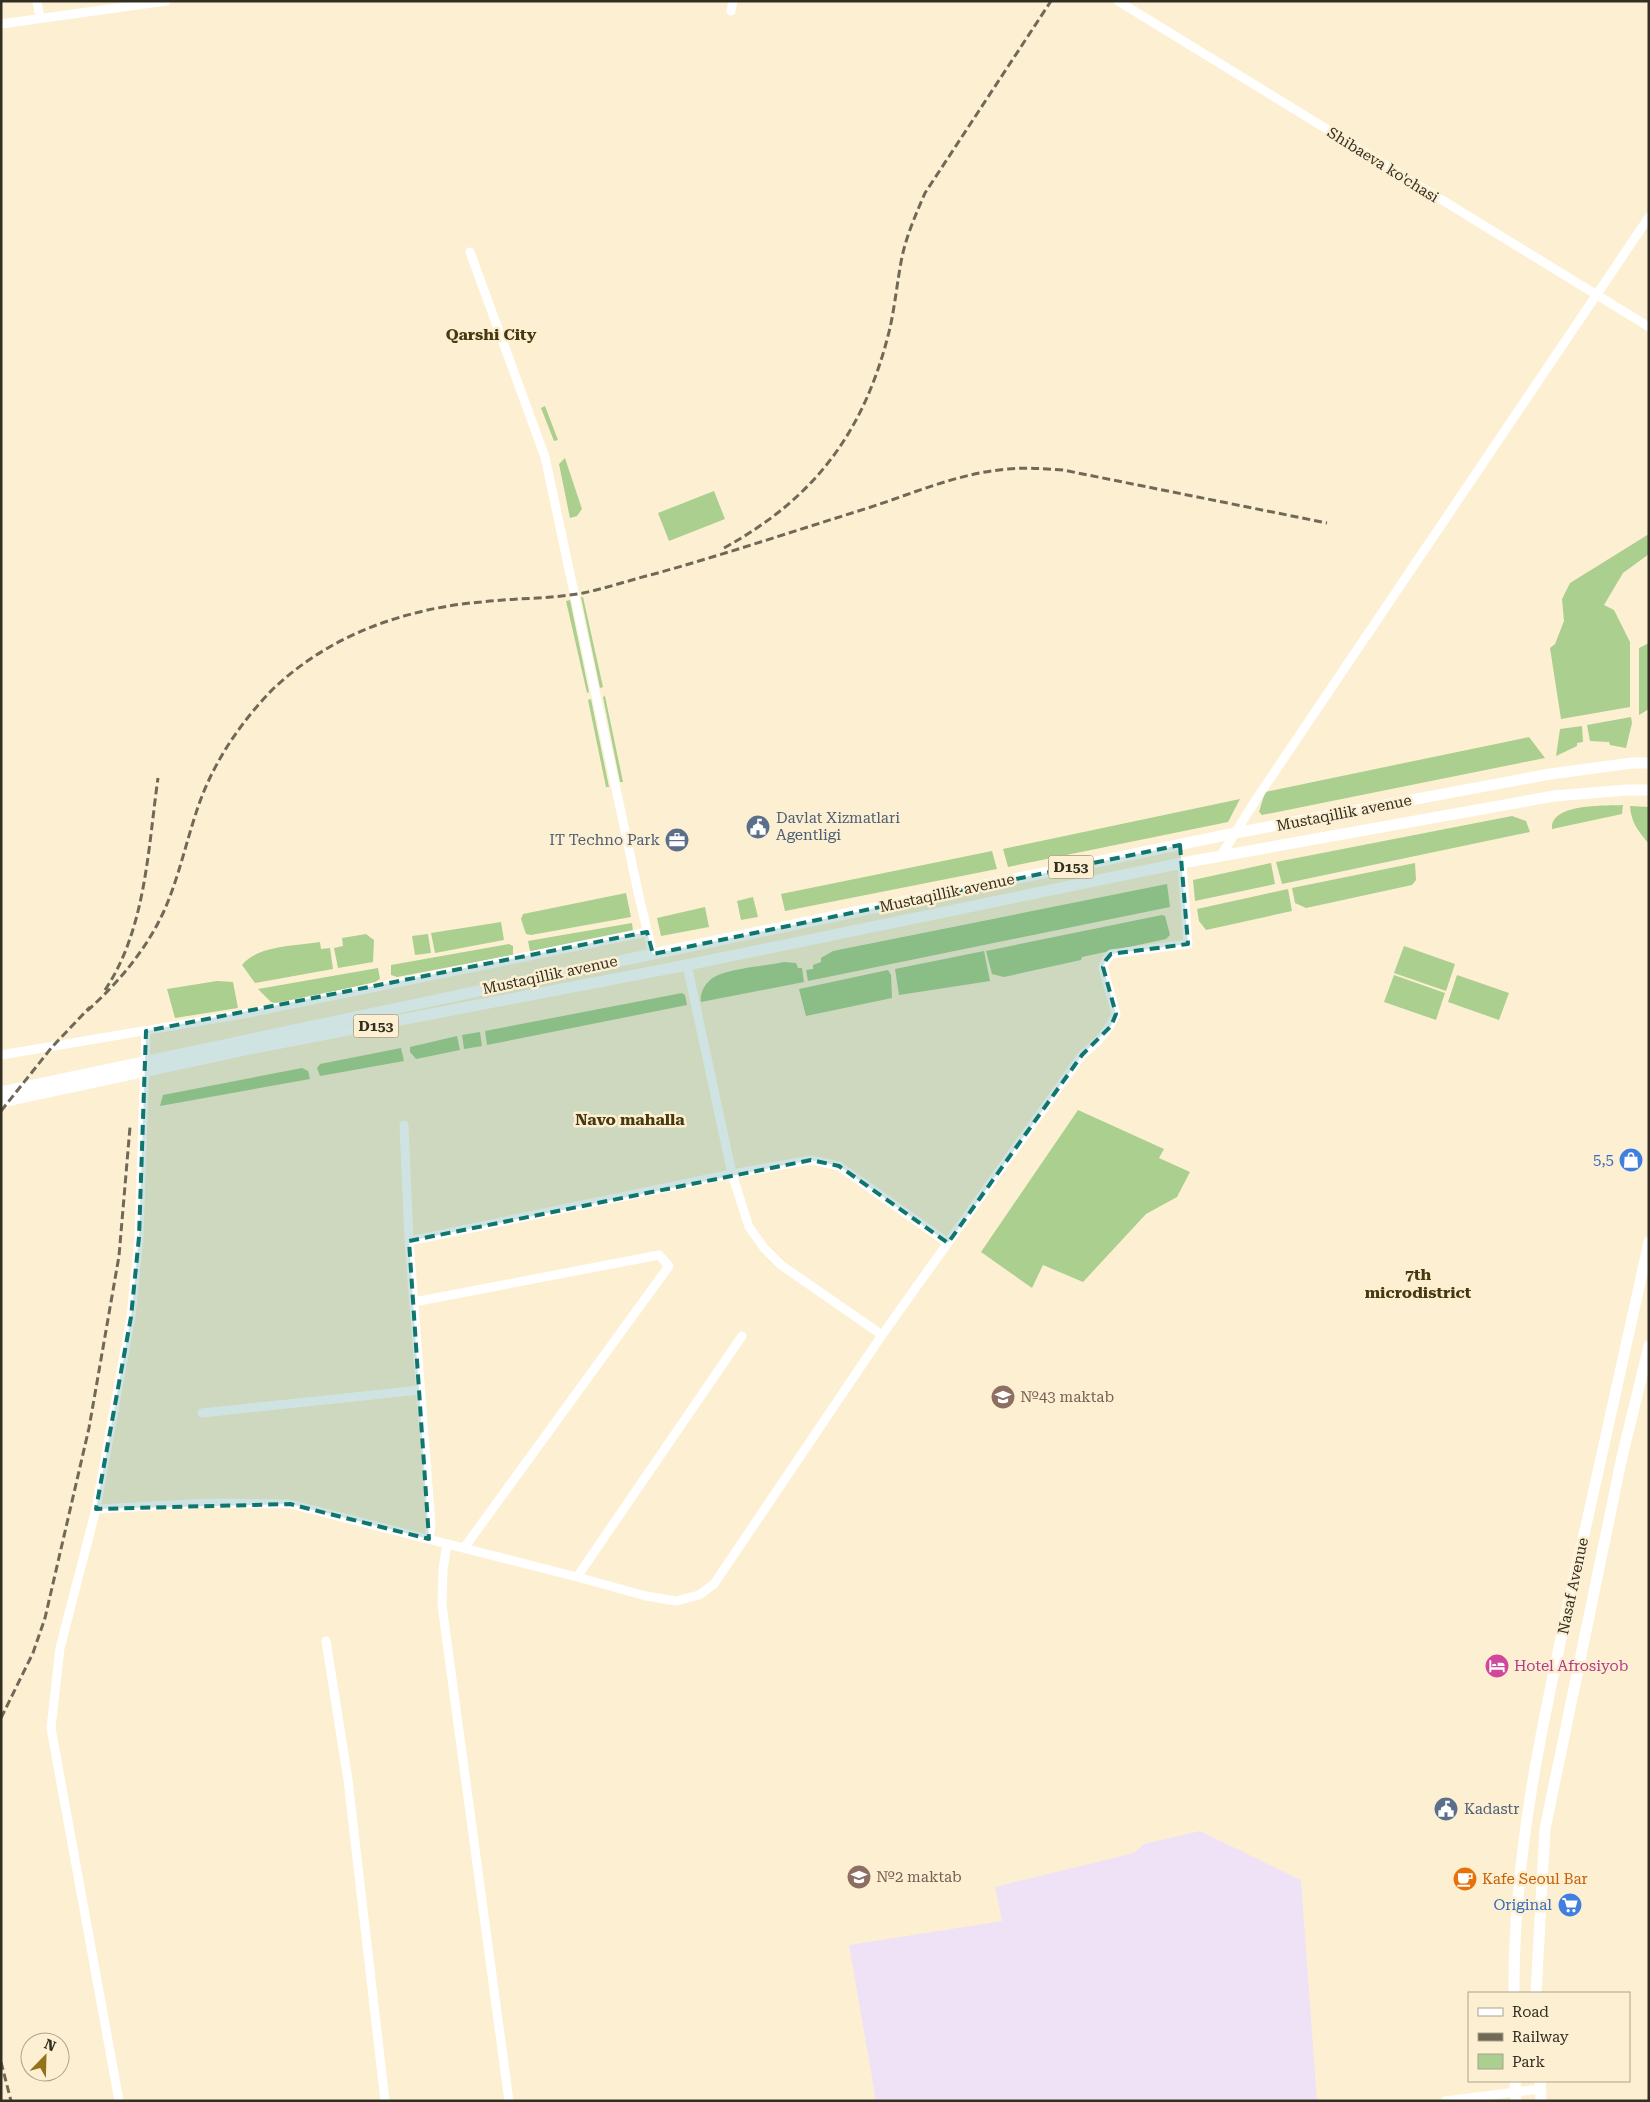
<svg xmlns="http://www.w3.org/2000/svg" width="1650" height="2102" viewBox="0 0 1650 2102" font-family="'Roboto Serif',serif">
<style>
.medical{fill:#efe2f6}
.green{fill:#aacf8e}
.lines{fill:none;stroke-linecap:round;stroke-linejoin:round}
.minor{stroke:#fff;stroke-width:9}
.major{stroke:#fff;stroke-width:11}
.rail{stroke:#706957;stroke-width:3;stroke-dasharray:8 4;stroke-linecap:butt}
.marked{fill:#0f766e;fill-opacity:0.2;stroke:#0f766e;stroke-width:4;stroke-dasharray:10 6;stroke-linejoin:round}
.labels{text-anchor:middle;dominant-baseline:central;stroke-width:5;stroke-linejoin:round;paint-order:stroke}
.shield{fill:#fdf0d2;stroke:#6f6857;stroke-width:1}
.shield-label{font-size:14px;font-weight:bold;fill:#322e22}
.street-label{font-size:15px;fill:#322e22;stroke:#fdf0d2}
.service-label{font-size:15px;fill:#4e5e75;stroke:#fdf0d2;text-anchor:start}
.shop-label{font-size:15px;fill:#366cbe;stroke:#fdf0d2;text-anchor:end}
.education-label{font-size:15px;fill:#785e54;stroke:#fdf0d2;text-anchor:start}
.hotel-label{font-size:15px;fill:#b23c85;stroke:#fdf0d2;text-anchor:start}
.food-label{font-size:15px;fill:#c56008;stroke:#fdf0d2;text-anchor:start}
.neighbourhood-label{font-size:16px;font-weight:bold;fill:#483810;stroke:#fdf0d2}
</style>
<rect width="100%" height="100%" fill="#fdf0d2"/>
<path class="medical" d="M1200 1831 1301 1880 1317 2101H876L849 1945 1002 1921 995 1887 1134 1853 1144 1844Z"/>
<path class="green" d="M545 406 558 440 554 441 541 408Z
M565 458 582 509 577 516 570 518 559 464Z
M714 491 725 519 669 541 658 513Z
M1649 534V554L1623 573 1604 605 1614 610 1630 642V707L1561 719 1550 648 1555 644 1564 621 1562 599 1570 583Z
M581 597H583L603 687 600 688Z
M570 600 589 692 587 693 566 601Z
M1649 643V709L1639 715V648Z
M605 696 623 782H620L603 697Z
M591 699 609 787H606L588 700Z
M1631 717 1632 723 1626 748 1610 745 1609 742 1590 741 1587 725Z
M1582 726 1583 742 1577 743V746L1556 756 1560 729Z
M1529 737 1545 758 1262 815 1259 812 1265 792Z
M1240 799 1228 822 1008 867 1003 849Z
M1623 805 1622 814 1552 829C1550 803 1605 806 1623 805Z
M1630 806 1649 807V844C1638 831 1631 822 1630 806Z
M1512 816 1526 821 1530 832 1282 884 1276 862Z
M992 851 997 869 785 911 781 894Z
M1271 863 1275 884 1195 901 1193 880Z
M1415 863 1416 880 1412 885 1306 908 1295 903 1292 888Z
M1167 884 1170 907 808 981 806 970 813 969V965L821 962V958L833 951Z
M1288 889 1292 911 1206 930 1199 921 1197 909Z
M626 893 631 917 531 935 526 934 521 919 523 914Z
M753 897 758 917 741 920 737 901Z
M705 907 709 927 661 936 657 918Z
M1162 915 1165 916 1170 935 1166 939 1082 957 1081 960 1004 977 992 974 986 951Z
M501 922 504 940 435 953 431 933Z
M632 923 633 931 532 952 530 951 528 941Z
M366 934 374 940 373 962 338 968 334 948 343 946 342 938Z
M428 934 431 953 415 955 412 936Z
M320 942 321 949 330 948 333 969 255 983 242 965C258 945 296 946 320 942Z
M509 944 513 946V955L397 977 391 975V965Z
M1404 946 1455 964 1446 991 1394 973Z
M984 951 990 981 899 995 895 969Z
M784 962 796 963 798 968H802L804 982 701 1002C699 991 708 979 718 975 737 968 764 966 784 962Z
M378 968 380 979 375 982 280 1004 271 1002 258 989Z
M888 970 891 975 892 998 806 1016 799 989Z
M1394 975 1445 993 1436 1020 1384 1002Z
M1457 975 1509 993 1499 1020 1448 1002Z
M217 981 233 982 238 1008 175 1018 167 989Z
M682 993 685 995 687 1005 487 1045 485 1031Z
M480 1032 482 1046 464 1049 462 1035Z
M457 1036 460 1050 416 1059 410 1052V1047Z
M401 1048 404 1061 320 1076 317 1068 320 1064Z
M302 1068 308 1071 310 1079 160 1106 163 1095Z
M1078 1110 1164 1149 1159 1158 1190 1172 1177 1197 1146 1214 1083 1282 1043 1265 1032 1288 981 1252Z"/>
<g class="lines">
<path class="minor" d="M37 1 40 18
M1118 1 1649 327
M731 11 733 1
M1 24 166 1
M470 252 545 457 640 901 653 954
M1220 857 1257 798 1649 217
M687 965 732 1174 749 1227 764 1248 781 1265 882 1335
M1 1055 249 1013 647 932
M404 1125 409 1241 431 1525 429 1539
M409 1241 732 1174 811 1160 839 1166 948 1243
M414 1302 659 1255 669 1266 464 1548
M202 1413 420 1390
M96 1509 209 1503 290 1504 577 1577 646 1596 676 1601 699 1595 714 1584 882 1335 1082 1055C1097 1043 1108 1032 1116 1014L1103 967 1106 960 1111 954 1188 944 1182 863
M447 1544 443 1569 442 1605 509 2101
M577 1577 742 1336
M326 1641 348 1780 385 2101
M119 2101 51 1728 60 1648 96 1509 131 1317 139 1237 146 1031
M1445 2101 1540 2089"/>
<path class="major" d="M1 1092 653 954 1235 833 1550 774 1632 763H1649
M1 1102 249 1049 687 965 1182 863 1554 796 1627 790H1649
M1514 1993C1513 1845 1547 1701 1579 1557 1603 1452 1625 1347 1649 1242
M1536 1993 1545 1829 1622 1457 1649 1346
M1515 2081 1516 2101
M1540 2081 1541 2101"/>
<path class="rail" d="M724 548C815 498 864 432 889 332 895 307 897 282 902 257 907 234 916 214 925 193L1051 1
M105 990C146 929 148 848 158 778
M87 1011C119 982 146 950 164 911 179 877 186 842 198 807 213 763 240 723 272 690 301 662 337 640 374 626 408 613 445 605 481 602 515 598 550 599 583 593 607 588 630 580 654 574 726 554 797 530 868 508 914 493 959 473 1008 469 1026 467 1044 469 1063 470L1327 523
M1 1111 52 1047 90 1007
M1 1718 33 1653 45 1618 89 1428 119 1256 130 1127
M1 2062 11 2101"/>
</g>
<path class="marked" d="M1180 845 1188 944 1111 954 1106 960 1103 967 1116 1014 1111 1026 1082 1055 948 1243 839 1166 811 1160 409 1241 429 1539 290 1504 96 1509 131 1317 139 1237 146 1031 647 932 653 954Z"/>
<defs>
<symbol id="civic-disc" viewBox="-11 -11 22 22"><circle r="9.5" fill="#5c6f8a" stroke="#fdf0d2"/><path d="M-.6-6.5H3V-4.5H.6V-3L4-1V1h2V6H-6V1h2V-1L-.6-3ZM-1.2 2.5V6h2.4V2.5Z" fill="#fff"/></symbol>
<symbol id="office-disc" viewBox="-11 -11 22 22"><circle r="9.5" fill="#5c6f8a" stroke="#fdf0d2"/><path d="M-6-3h4V-5.5h4V-3h4V5H-6ZM-1-4.5V-3h2v-1.5ZM-6 0V1H6V0Z" fill="#fff"/></symbol>
<symbol id="shop-disc" viewBox="-11 -11 22 22"><circle r="9.5" fill="#3f7fe0" stroke="#fdf0d2"/><path d="M-5-2.5h2.3a2.7 3.5 0 0 1 5.4 0H5L5.5 6h-11ZM-1.5-2.5h3a1.5 2.3 0 0 0-3 0Z" fill="#fff"/></symbol>
<symbol id="school-disc" viewBox="-11 -11 22 22"><circle r="9.5" fill="#8d6e63" stroke="#fdf0d2"/><path d="M0-5L7-2L0 1L-7-2ZM-4 1L0 2.5L4 1V4Q0 6-4 4Z" fill="#fff"/></symbol>
<symbol id="hotel-disc" viewBox="-11 -11 22 22"><circle r="9.5" fill="#d1479c" stroke="#fdf0d2"/><path d="M-6-4.5h1.5V1H6V5H4.5V3h-9V5H-6ZM-4 0a1.8 1.8 0 1 1 3.6 0ZM.5 0V-2.5h3Q6-2.5 6 0Z" fill="#fff"/></symbol>
<symbol id="cafe-disc" viewBox="-11 -11 22 22"><circle r="9.5" fill="#e8710a" stroke="#fdf0d2"/><path d="M-5.5-4.5H6V0H3Q3 3.5 0 3.5H-2.5Q-5.5 3.5-5.5 0ZM3-3.2v2h1.7v-2ZM-6 4.5H4V6H-6Z" fill="#fff"/></symbol>
<symbol id="supermarket-disc" viewBox="-11 -11 22 22"><circle r="9.5" fill="#3f7fe0" stroke="#fdf0d2"/><path d="M-6-5.5h2.5l.6 2H6L4.5 2H-2.5L-4.4-4H-6ZM-1.5 3.2a1.3 1.3 0 1 0 .1 0ZM3 3.2a1.3 1.3 0 1 0 .1 0Z" fill="#fff"/></symbol>
</defs>
<g fill-rule="evenodd">
<use href="#civic-disc" x="744" y="813" width="28" height="28"/>
<use href="#office-disc" x="663" y="826" width="28" height="28"/>
<use href="#shop-disc" x="1617" y="1146" width="28" height="28"/>
<use href="#school-disc" x="989" y="1383" width="28" height="28"/>
<use href="#hotel-disc" x="1483" y="1652" width="28" height="28"/>
<use href="#civic-disc" x="1432" y="1795" width="28" height="28"/>
<use href="#school-disc" x="845" y="1863" width="28" height="28"/>
<use href="#cafe-disc" x="1451" y="1865" width="28" height="28"/>
<use href="#supermarket-disc" x="1556" y="1891" width="28" height="28"/>
</g>
<g class="labels">
<g class="shield">
<rect x="1048.5" y="855.5" width="45" height="23" rx="4"/>
<rect x="353.5" y="1014.5" width="45" height="23" rx="4"/>
</g>
<g class="shield-label">
<text x="1071" y="867">D153</text>
<text x="376" y="1026">D153</text>
</g>
<g class="street-label">
<text transform="translate(1383 165) rotate(32)">Shibaeva ko'chasi</text>
<text transform="translate(1344 813) rotate(-11)">Mustaqillik avenue</text>
<text transform="translate(947 893) rotate(-12)">Mustaqillik avenue</text>
<text transform="translate(550 975) rotate(-12)">Mustaqillik avenue</text>
<text transform="translate(1573 1586) rotate(-78)">Nasaf Avenue</text>
</g>
<g class="service-label">
<text x="776" y="818">Davlat Xizmatlari<tspan x="776" dy="17">Agentligi</tspan></text>
<text x="660" y="840" text-anchor="end">IT Techno Park</text>
<text x="1464" y="1809">Kadastr</text>
</g>
<g class="shop-label">
<text x="1614" y="1160">5,5</text>
<text x="1552" y="1905">Original</text>
</g>
<g class="education-label">
<text x="1020" y="1397">№43 maktab</text>
<text x="876" y="1877">№2 maktab</text>
</g>
<g class="hotel-label">
<text x="1514" y="1666">Hotel Afrosiyob</text>
</g>
<g class="food-label">
<text x="1482" y="1879">Kafe Seoul Bar</text>
</g>
<g class="neighbourhood-label">
<text x="491" y="334">Qarshi City</text>
<text x="630" y="1119">Navo mahalla</text>
<text x="1418" y="1274">7th<tspan x="1418" dy="18">microdistrict</tspan></text>
</g>
</g>
<rect width="1650" height="2102" fill="none" stroke="#322e22" stroke-width="5"/>
<rect x="1468" y="1992" width="162" height="90" fill="#fdf0d2" stroke="#aca28c"/>
<rect x="1478" y="2008" width="25" height="8" fill="#ffffff" stroke="#aca28c"/>
<text x="1512" y="2017" font-size="15" fill="#322e22">Road</text>
<rect x="1478" y="2033" width="25" height="8" fill="#706957" stroke="#aca28c"/>
<text x="1512" y="2042" font-size="15" fill="#322e22">Railway</text>
<rect x="1478" y="2054" width="25" height="15" fill="#aacf8e" stroke="#aca28c"/>
<text x="1512" y="2067" font-size="15" fill="#322e22">Park</text>
<g transform="translate(45 2057) rotate(23)"><circle r="24" fill="#fdf0d2" stroke="#aca28c"/>
<path d="M0-4L9 19L0 12L-9 19Z" fill="#93721a"/>
<text y="-8" font-size="14" font-weight="bold" text-anchor="middle" fill="#322e22">N</text>
</g>
</svg>
